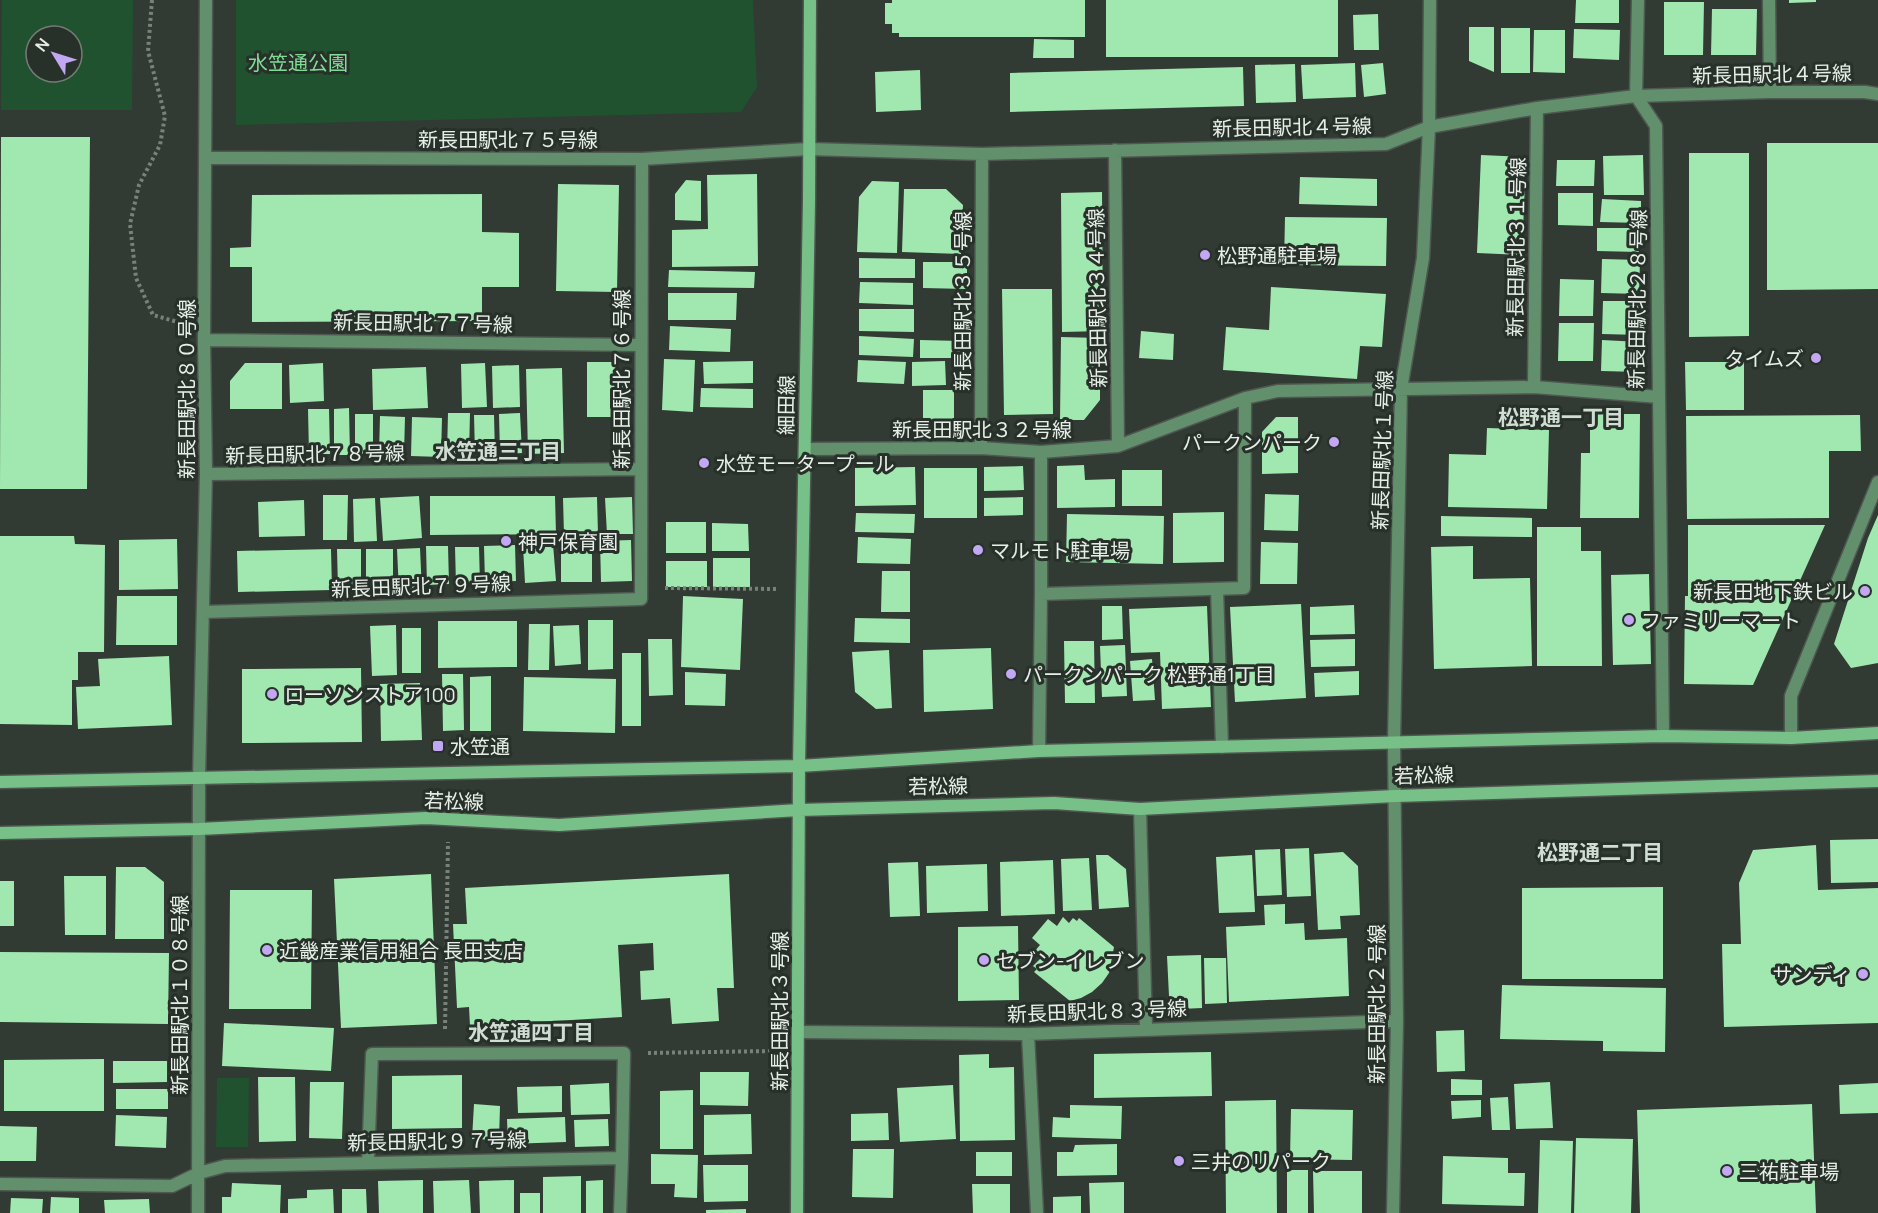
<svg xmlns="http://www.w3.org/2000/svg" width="1878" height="1213" viewBox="0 0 1878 1213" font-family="Manrope,'Noto Sans JP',sans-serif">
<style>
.green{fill:#20522f;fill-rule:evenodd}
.building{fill:#a1e7b0}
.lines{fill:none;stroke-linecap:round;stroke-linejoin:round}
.lane-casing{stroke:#4e5850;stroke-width:15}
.street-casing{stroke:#4e5850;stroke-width:15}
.secondary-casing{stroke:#4e5850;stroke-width:15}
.path{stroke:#78817a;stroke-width:4;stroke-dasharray:3 3;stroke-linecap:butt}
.lane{stroke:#62906c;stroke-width:12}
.street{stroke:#62906c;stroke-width:12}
.secondary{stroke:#77c188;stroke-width:12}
.poi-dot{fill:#c2a7f2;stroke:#273029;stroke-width:2}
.labels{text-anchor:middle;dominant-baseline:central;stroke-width:6;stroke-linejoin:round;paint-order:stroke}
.park-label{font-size:20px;fill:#7fdd96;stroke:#273029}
.street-label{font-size:20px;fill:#e7eee8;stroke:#273029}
.poi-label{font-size:20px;fill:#e7eee8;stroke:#273029;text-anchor:start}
.neighbourhood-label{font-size:21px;font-weight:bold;fill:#d0ddd2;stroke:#273029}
</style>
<rect width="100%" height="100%" fill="#313b33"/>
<path class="green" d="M2 0H133L132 110H1ZM36 36H72V72H36Z
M236 0H753L757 87 741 112 236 125Z
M217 1078H249L248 1147H216Z"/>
<path class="building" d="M892 0H1085V37H899V33H892V24H885V3H892Z
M1106 0H1338V57H1106Z
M1576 0H1619V23H1575Z
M1789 0H1816V2L1789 3Z
M1664 2H1704L1703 55H1664Z
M1712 9H1757L1756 55H1711Z
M1378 14 1379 50H1354L1353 15Z
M1469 27H1494V72L1469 61Z
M1501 28H1530V73H1501Z
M1574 29 1620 30 1619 60 1573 58Z
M1534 30H1565V73L1533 72Z
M1034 39 1074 40V58H1033Z
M1355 63 1356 97 1303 99 1301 65Z
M1383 63 1386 94 1364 97 1361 65Z
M1295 64 1296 102 1256 103 1255 65Z
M1243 67 1244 106 1010 112V73Z
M920 70 921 110 876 112 875 72Z
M1 137H90L87 489H0Z
M1767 143H1878V289L1767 290Z
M1689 153H1749V336L1689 337Z
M1481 155 1526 157 1522 255 1477 253Z
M1643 155 1644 195H1604L1603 156Z
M1557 160H1595L1594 186H1556Z
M757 174 758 266 672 267V230L708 229 707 175Z
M1300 177 1377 179V206L1299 204Z
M686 180 701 181V221L675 220V194Z
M872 181 899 182 897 253 857 252 859 197Z
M558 184 619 185 617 292 556 291Z
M904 189H946L963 205 961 254 902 252Z
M1102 192 1103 331 1062 332 1061 193Z
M1558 193H1593V226L1558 225Z
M482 194V232L519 233V287H482V321L252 322V267H230V248L251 247 252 195Z
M1602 199 1641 201V223L1600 222Z
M1285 217 1387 218 1386 266 1284 265Z
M1597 228H1639V252L1597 251Z
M859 258 915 259V278H859Z
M1602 259 1640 260 1639 294 1601 293Z
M923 262H967V289L923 288Z
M669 270 755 272 754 288 668 287Z
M1560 279 1594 280 1593 316H1559Z
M860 282 913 283V305L859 303Z
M1271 287 1386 294 1382 347 1360 346 1357 379 1223 370 1226 327 1269 330Z
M1002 289H1052L1053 414 1004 415Z
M668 293H737L736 320H668Z
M1603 301H1640V335L1602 334Z
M859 309H914V332L859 331Z
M1559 323H1594L1593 361H1558Z
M670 326 731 329 730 352 669 350Z
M1141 331 1174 334 1173 360 1139 358Z
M859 336 914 339 913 357 859 355Z
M1061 337 1100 338V400L1084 420H1060Z
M920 340 961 341V358H920Z
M1602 340 1640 342 1639 372 1601 371Z
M664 359 695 360 693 412 662 410Z
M858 360 906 362 904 384 857 382Z
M753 361V383L704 384 703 362Z
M945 361 946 385 912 386V362Z
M587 362H612L626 385 625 417H587Z
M1685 362H1744V410H1686Z
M245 363H282V409H230V381Z
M323 363 324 401 290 403 289 365Z
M485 363 487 407 462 408 461 364Z
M519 365 520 407 493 408 492 366Z
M426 367 428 408 373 410 372 369Z
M562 368 564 453 528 454 526 369Z
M701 388 753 389V408L700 407Z
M923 390H954V420H923Z
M349 408 350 455H334V409Z
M308 409H329L330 454H309Z
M448 413H470L469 454H447Z
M520 413 522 453 500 454 499 414Z
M355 414H373V454H355Z
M1590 414H1640L1639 518H1580L1581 453H1590Z
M474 415H494L495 454H475Z
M1860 415 1861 451H1829V518L1687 519 1686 416Z
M380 416 405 417 404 455 379 454Z
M412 417 442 418 441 457 411 456Z
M1276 417H1298V473L1262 474V432Z
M1487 428 1549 430 1547 509 1448 507 1449 454 1486 455Z
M1084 465 1085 480 1115 479V507L1057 508V466Z
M1023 466 1024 490 984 491V467Z
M915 467 916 505 855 506V468Z
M924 468H977V518H924Z
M1122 470H1162V506H1122Z
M1265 494 1299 495 1298 531 1264 530Z
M323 495H348L347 540H323Z
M419 496 422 538 383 541 380 498Z
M430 496H555L556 534 430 535Z
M597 497 598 534 564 535 563 498Z
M632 497 633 534H607L605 498Z
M1023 497V515L984 516V498Z
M375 498 377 541 354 542 353 499Z
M304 500 305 536 259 537 258 502Z
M1224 512V562L1173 563V513Z
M856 513 915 514 914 533 855 532Z
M1067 514 1164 516 1163 564 1066 562Z
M1878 515V663L1851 668 1834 644 1868 538Z
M1441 516 1532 518V537L1441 536Z
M666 522H706V553H666Z
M712 523 748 524 749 551H712Z
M1688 525H1825L1753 685 1684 684 1685 596H1688Z
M1537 527H1581V551H1601L1602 666H1537Z
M0 536H74L75 544 105 545 104 652H78V680H72V725L0 724Z
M858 537 911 539 910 564 857 563Z
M177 539 178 589 119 590V540Z
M631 540 632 581 601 582 600 541Z
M1261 542 1298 543 1297 584H1260Z
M592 543V582H561V544Z
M553 544 556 581 525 583 523 546Z
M515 545 516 581 485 582 484 546Z
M426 546H448L449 584 427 585Z
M1473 546V579L1530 578 1532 666 1434 669 1431 547Z
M455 547H479L480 585H456Z
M420 548 422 592H399L397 549Z
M331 549 332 590 238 592 237 551Z
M337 549H361V589H338Z
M366 549H393V594H366Z
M713 558H750V587H713Z
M666 561H707V587H666Z
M882 571H910V612H881Z
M1649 574 1651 664 1613 665 1611 575Z
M117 596H177V645H116Z
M683 596 743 599 740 670 681 667Z
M1301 604 1306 698 1235 702 1230 607Z
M1354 605 1355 634 1310 635V607Z
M1102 606H1122L1123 639 1102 640Z
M1207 606 1211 707 1162 709 1160 652 1131 653 1129 609Z
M855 618 910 619V643L854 642Z
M588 620H613V669L588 670Z
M438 621H517V667L438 668Z
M529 624H550L549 670H528Z
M396 625 397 675 372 676 370 626Z
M579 625 581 664 555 666 553 626Z
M402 628H421V673H402Z
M648 639H672L673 695 649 696Z
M1355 639V666L1311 667 1310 640Z
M1064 641H1094L1095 703H1065Z
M1125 645 1127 696 1102 697 1100 646Z
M991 648 993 709 924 712 923 650Z
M889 650 892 708 876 709 855 692 852 652Z
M622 653H641V726H622Z
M169 656 172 725 78 729 76 687 100 686 98 659Z
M1152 659 1155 700 1133 701 1130 661Z
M361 668 362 742 242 743V669Z
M1359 671V695L1315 697 1314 673Z
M685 672 726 674 725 706 685 705Z
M442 674H463L464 730 443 731Z
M491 676V731H470V677Z
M524 677 616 679 615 733 523 731Z
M420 683 422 740 381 741 380 684Z
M1878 839V882L1831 883 1830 840Z
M1816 845 1818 890 1878 888V1023L1724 1027 1722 944H1741L1739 883 1753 850Z
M1309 848 1311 896 1287 897 1285 849Z
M1280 849 1282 895 1257 896 1255 850Z
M1343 852 1358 866 1360 915 1340 916 1341 929 1318 930 1314 854Z
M1096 855H1108L1126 869 1129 907 1099 909Z
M1252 855 1255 912 1219 913 1216 857Z
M1089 858 1092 910 1063 911 1061 859Z
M1053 860 1055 914 1001 916 1000 862Z
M918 862 920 916 890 917 888 863Z
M987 864 988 911 927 913 926 866Z
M116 867H145L164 882V939H115Z
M431 874 437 1024 341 1028 334 879Z
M729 874 734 988H717L719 1021 672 1024 670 998 641 1000 640 971 654 970 653 943 618 945 622 1017 470 1026 469 1007 457 1008 453 924H467L465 888Z
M64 876H106V935H65Z
M0 881H14V926H0Z
M1663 887V979H1522V888Z
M230 890H312L311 1009H229Z
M1285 904V924L1304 923 1305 940 1347 938 1349 996 1229 1002 1226 927 1265 925 1264 905Z
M1063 917 1069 923 1073 918 1077 921 1079 918 1114 947 1109 973 1102 983 1092 992 1081 998 1070 1001 1034 972 1037 969 1033 966 1041 958 1034 952 1040 945 1032 938 1048 919 1057 926Z
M1018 926 1019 1000 958 1001V927Z
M0 952 169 953 168 1024 0 1022Z
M1201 955 1202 1008 1181 1009 1169 996 1167 956Z
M1204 958H1226L1227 1003 1205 1004Z
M1502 985 1666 988 1665 1052 1603 1051V1041L1500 1039Z
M224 1023 334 1028 331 1071 222 1066Z
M1464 1030 1465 1071 1437 1072 1436 1031Z
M1211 1052 1212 1096 1094 1098V1054Z
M989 1054V1068L1014 1067 1015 1140 960 1141 959 1055Z
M104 1059V1111H4V1060Z
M113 1061H167V1082L113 1083Z
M700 1072H749L748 1106 700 1105Z
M462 1075V1128L392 1129V1076Z
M258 1077H295L296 1141 259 1142Z
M1451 1079 1482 1080V1095H1451Z
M310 1082H344L342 1139 309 1138Z
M1550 1082 1553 1128 1516 1129 1514 1084Z
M609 1083 610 1114 571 1115 570 1085Z
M1878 1083V1113L1840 1114 1839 1085Z
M953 1085 956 1139 900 1142 897 1088Z
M562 1086V1112L518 1113 517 1087Z
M116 1089H168V1109H116Z
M693 1090V1149H660V1091Z
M1508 1097 1510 1130H1492L1490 1098Z
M1276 1100 1277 1213H1226L1225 1101Z
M1481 1100V1117L1452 1119 1451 1101Z
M474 1104 500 1106 499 1140 472 1139Z
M1812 1104 1816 1213H1640L1637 1110Z
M1070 1105 1122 1106 1121 1139 1052 1137 1053 1117 1070 1118Z
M1291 1109 1353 1110 1352 1160 1290 1159Z
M888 1113 889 1140 851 1141V1114Z
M751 1114 752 1154 704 1155V1115Z
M116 1115 167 1117 166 1148 115 1146Z
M565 1117 566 1142 508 1144 507 1119Z
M608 1119 609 1146 575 1147 574 1120Z
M0 1126 37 1127 36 1161H0Z
M1576 1138 1633 1139 1631 1213H1574Z
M1540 1140 1573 1141 1571 1213H1538Z
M1117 1144V1175L1057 1176V1152H1073L1075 1145Z
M853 1149H894L893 1198 852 1197Z
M976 1152H1012V1176H976Z
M651 1154 698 1155 697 1198 674 1197 675 1184H651Z
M1443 1156 1508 1158V1173H1525L1524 1206 1442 1204Z
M703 1165H748V1201L704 1202Z
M1287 1170H1308V1213H1287Z
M1313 1171H1362V1213H1314Z
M581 1176V1213H543V1177Z
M423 1180V1213H379L378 1181Z
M469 1180 471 1213H434L433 1181Z
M514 1180V1213H480L479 1181Z
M603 1180V1213H586V1181Z
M1124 1182V1213H1090L1089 1183Z
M232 1183 281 1185 280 1213H222V1197H231Z
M972 1184H1010V1213H973Z
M333 1189 334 1213H288V1199L307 1198V1190Z
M342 1189H366L367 1213H342Z
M520 1193H540V1213H520Z
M1081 1196V1213H1053V1197Z
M51 1197 79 1198V1213H50Z
M11 1198 43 1199 42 1213H10Z
M149 1199 150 1213H105L104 1200Z
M746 1209V1213H706V1210Z"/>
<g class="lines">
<defs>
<path id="lane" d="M1217 589 1222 747"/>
<path id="street" d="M1769 0 1770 92
M1115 150 1118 446
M205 158 642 159 809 149 982 154 1386 144 1429 127 1537 108 1636 96 1770 92H1865L1878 94
M204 340 641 345
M1534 387 1537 108
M1659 397 1663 736
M981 448 982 154
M805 449 981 448 1041 452 1118 446 1245 398 1278 391 1534 387 1659 397 1656 126 1636 96 1638 0
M206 474 640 469
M1041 594 1244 588 1245 398
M203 612 641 599 642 159
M1791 738V696L1878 482
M1039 751 1041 594V452
M1140 809 1146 1029
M799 1032 1028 1034 1397 1021
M1028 1034 1037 1213
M368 1162 372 1054 624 1053 622 1158
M0 1184 172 1186 199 1173 225 1166 622 1158 620 1213
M198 1213 199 778 206 474 204 340 206 0
M1393 1213 1397 1021 1394 743 1401 389 1423 258 1429 127 1430 0"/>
<path id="secondary" d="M0 782 799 766 1039 751 1663 736 1791 738 1878 733
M0 833 199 829 426 818 559 825 799 810 1054 803 1140 809 1395 796 1878 781
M797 1213 799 766 809 201 810 0"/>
</defs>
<use href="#lane" class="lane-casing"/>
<use href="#street" class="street-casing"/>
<use href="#secondary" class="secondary-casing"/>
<path class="path" d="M152 0 148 51 165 116 160 145 139 185 130 224 136 278 153 315 181 323
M665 588 778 589
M445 1029 448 842
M648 1053 773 1051"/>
<use href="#lane" class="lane"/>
<use href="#street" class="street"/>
<use href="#secondary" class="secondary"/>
</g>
<g class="poi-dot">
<circle cx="1205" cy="255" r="6"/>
<circle cx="1816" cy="358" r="6"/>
<circle cx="1334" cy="442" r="6"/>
<circle cx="704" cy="463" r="6"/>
<circle cx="506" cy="541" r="6"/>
<circle cx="978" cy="550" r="6"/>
<circle cx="1865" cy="591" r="6"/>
<circle cx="1629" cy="620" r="6"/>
<circle cx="1011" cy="674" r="6"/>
<circle cx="272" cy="694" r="6"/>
<rect x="432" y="740" width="12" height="12" rx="3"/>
<circle cx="267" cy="950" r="6"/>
<circle cx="984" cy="960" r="6"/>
<circle cx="1863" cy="974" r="6"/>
<circle cx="1179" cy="1161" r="6"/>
<circle cx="1727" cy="1171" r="6"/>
</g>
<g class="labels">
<g class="park-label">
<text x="298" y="62">水笠通公園</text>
</g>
<g class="street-label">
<text transform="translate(1772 74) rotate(-1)">新長田駅北４号線</text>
<text transform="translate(1292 127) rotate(-1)">新長田駅北４号線</text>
<text x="508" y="139">新長田駅北７５号線</text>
<text transform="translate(1516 247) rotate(-89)">新長田駅北３１号線</text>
<text transform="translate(1097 298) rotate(-91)">新長田駅北３４号線</text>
<text transform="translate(1637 299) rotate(-89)">新長田駅北２８号線</text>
<text transform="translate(962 301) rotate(-90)">新長田駅北３５号線</text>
<text transform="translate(423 323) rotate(1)">新長田駅北７７号線</text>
<text transform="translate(621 379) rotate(-90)">新長田駅北７６号線</text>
<text transform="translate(186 389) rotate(-90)">新長田駅北８０号線</text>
<text transform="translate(786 405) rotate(-89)">細田線</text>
<text x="982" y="429">新長田駅北３２号線</text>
<text transform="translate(1382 450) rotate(-88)">新長田駅北１号線</text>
<text transform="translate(315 454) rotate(-1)">新長田駅北７８号線</text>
<text transform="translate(421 586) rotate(-2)">新長田駅北７９号線</text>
<text transform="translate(1424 775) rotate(-2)">若松線</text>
<text transform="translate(938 786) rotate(-1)">若松線</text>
<text transform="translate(454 801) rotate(2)">若松線</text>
<text transform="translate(179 995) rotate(-90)">新長田駅北１０８号線</text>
<text transform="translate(1376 1004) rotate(-90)">新長田駅北２号線</text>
<text transform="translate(779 1011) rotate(-90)">新長田駅北３号線</text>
<text transform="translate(1097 1011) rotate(-2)">新長田駅北８３号線</text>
<text transform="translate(437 1141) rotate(-1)">新長田駅北９７号線</text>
</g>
<g class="poi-label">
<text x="1217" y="255">松野通駐車場</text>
<text x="1804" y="358" text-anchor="end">タイムズ</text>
<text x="1322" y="442" text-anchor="end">パークンパーク</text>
<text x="716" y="463">水笠モータープール</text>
<text x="518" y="541">神戸保育園</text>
<text x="990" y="550">マルモト駐車場</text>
<text x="1853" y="591" text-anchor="end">新長田地下鉄ビル</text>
<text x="1641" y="620">ファミリーマート</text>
<text x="1023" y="674">パークンパーク 松野通1丁目</text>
<text x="284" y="694">ローソンストア100</text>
<text x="450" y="746">水笠通</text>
<text x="279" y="950">近畿産業信用組合 長田支店</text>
<text x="996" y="960">セブン-イレブン</text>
<text x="1851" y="974" text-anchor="end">サンディ</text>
<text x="1191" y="1161">三井のリパーク</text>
<text x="1739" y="1171">三祐駐車場</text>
</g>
<g class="neighbourhood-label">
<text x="1561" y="417">松野通一丁目</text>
<text x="498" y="451">水笠通三丁目</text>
<text x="1600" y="852">松野通二丁目</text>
<text x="531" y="1032">水笠通四丁目</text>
</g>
</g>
<g transform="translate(54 54) rotate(308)"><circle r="28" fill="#273029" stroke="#747c75" stroke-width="1.5"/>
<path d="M0-4.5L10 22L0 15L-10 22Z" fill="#c2a7f2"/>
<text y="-9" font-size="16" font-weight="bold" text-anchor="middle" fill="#e7eee8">N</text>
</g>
</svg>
